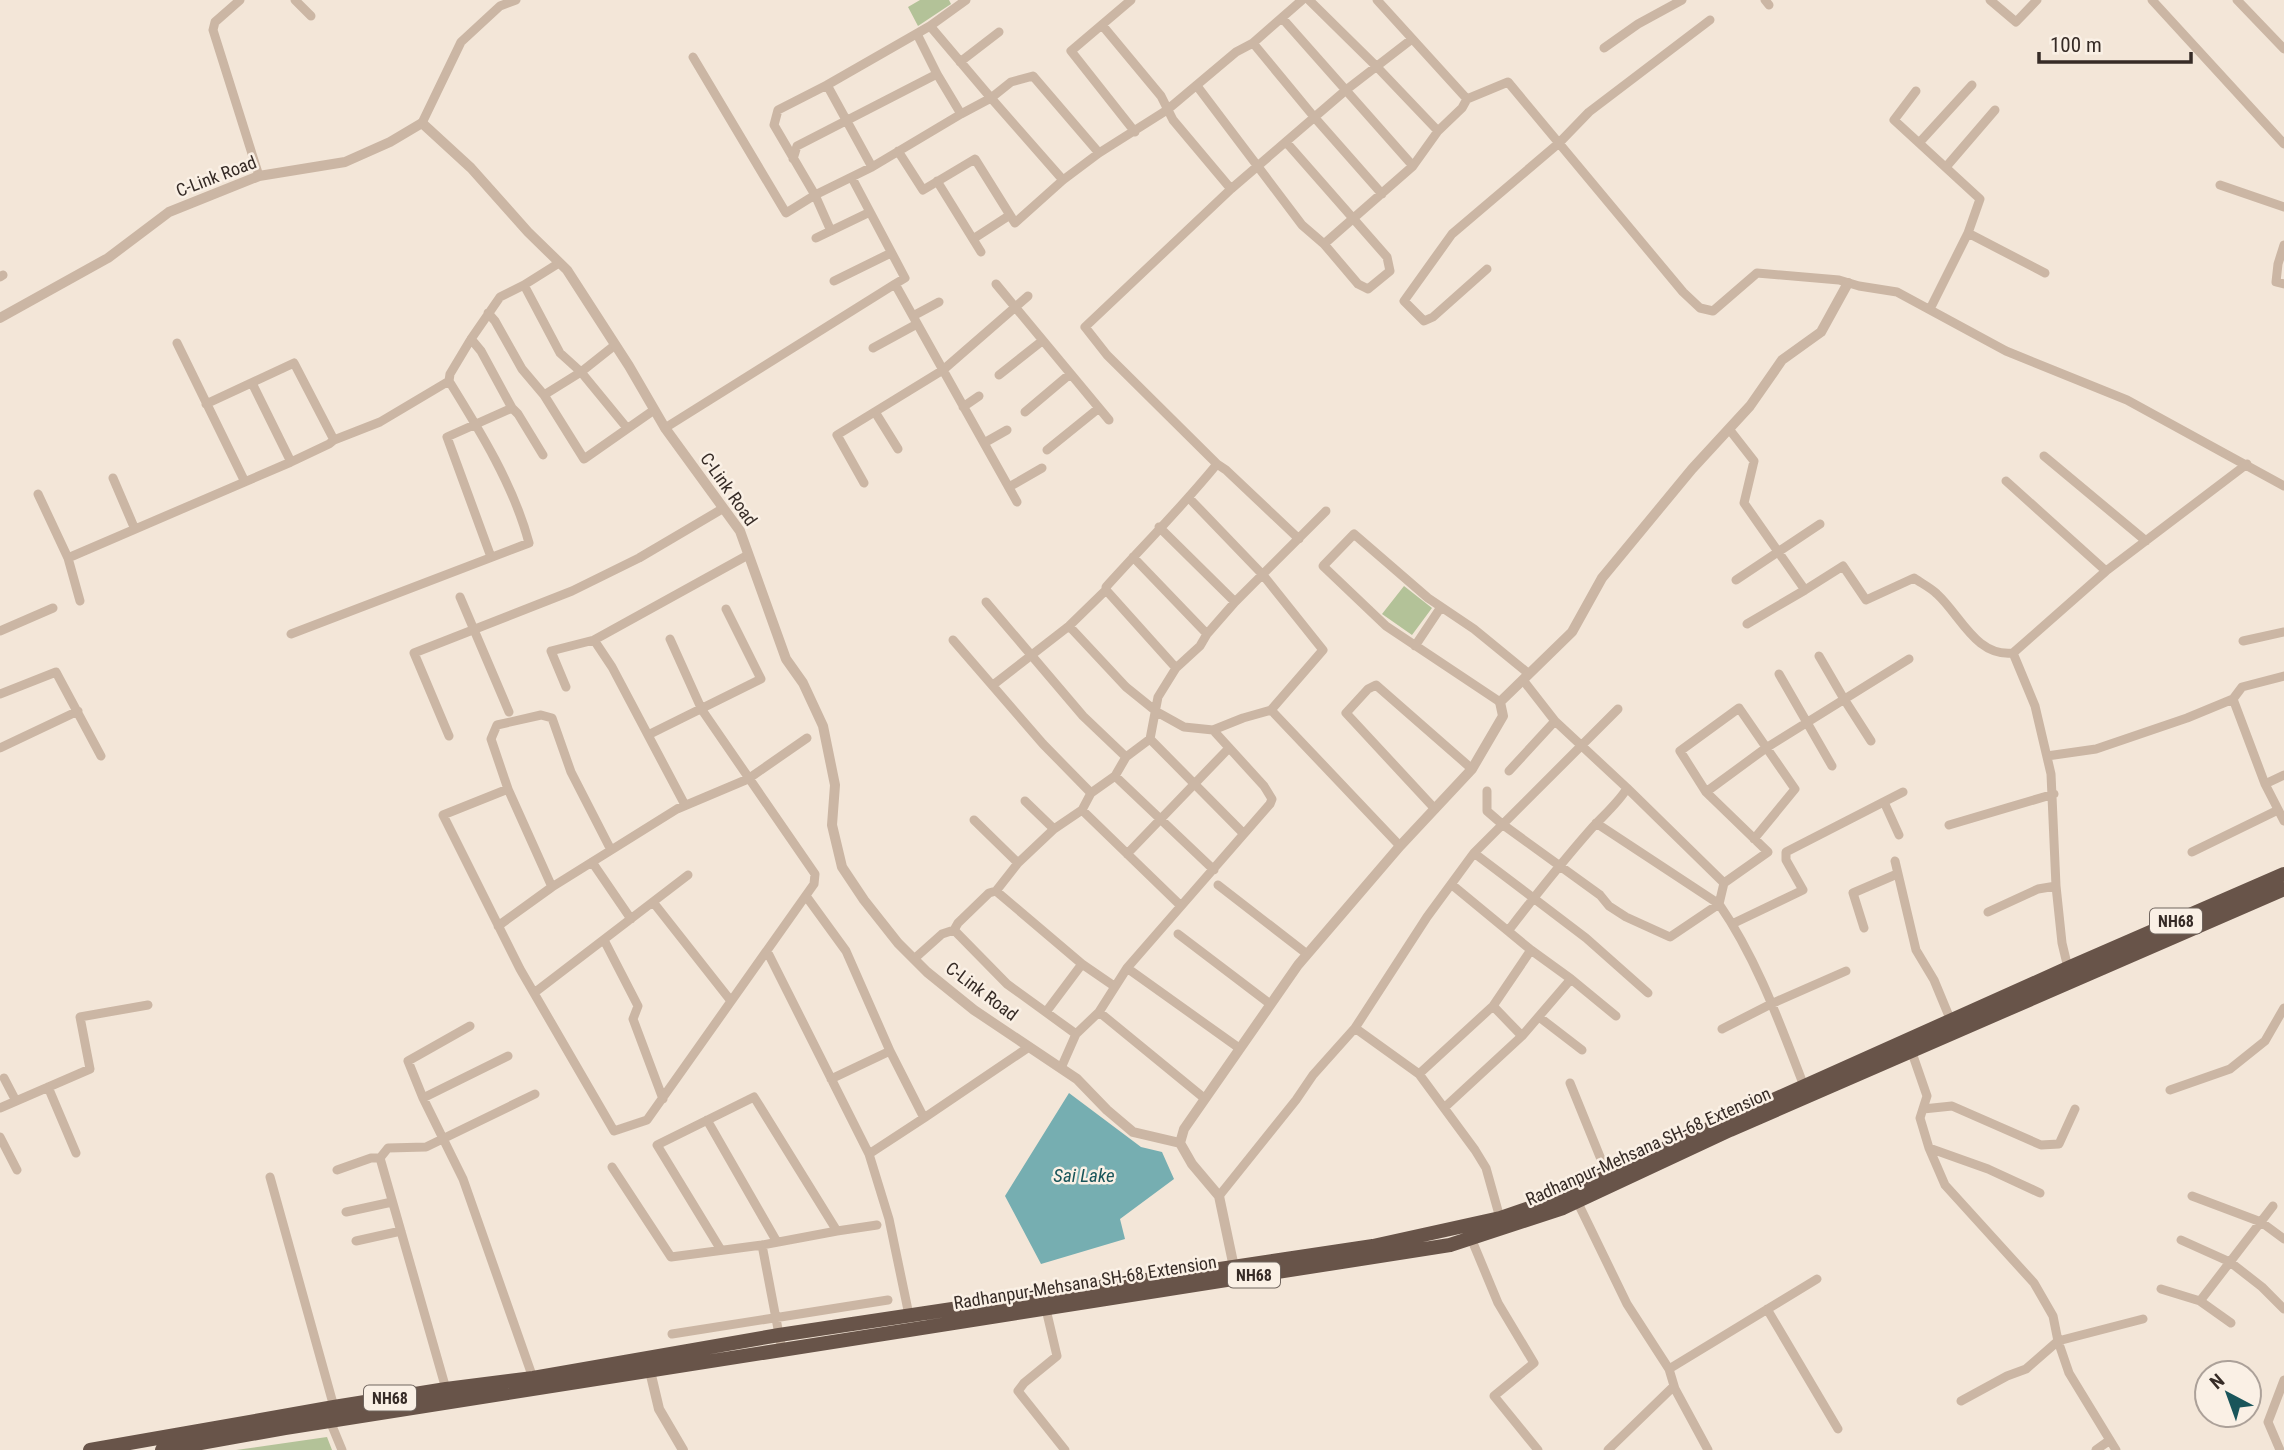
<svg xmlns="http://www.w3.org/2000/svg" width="2284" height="1450" viewBox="0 0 2284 1450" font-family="'Roboto Condensed',sans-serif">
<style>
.green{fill:#b3c298}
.water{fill:#76aeb1}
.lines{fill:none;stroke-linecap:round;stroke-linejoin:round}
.minor{stroke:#cbb6a4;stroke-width:9}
.tertiary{stroke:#cbb6a4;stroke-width:10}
.trunk{stroke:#685449;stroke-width:14}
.labels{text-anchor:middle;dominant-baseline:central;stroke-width:5;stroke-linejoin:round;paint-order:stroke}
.shield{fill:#faf0e5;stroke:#71665f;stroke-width:2}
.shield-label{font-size:16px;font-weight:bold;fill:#362b26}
.street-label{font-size:18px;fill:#362b26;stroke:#faf0e5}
.water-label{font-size:19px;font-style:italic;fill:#19555a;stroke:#faf0e5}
</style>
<rect width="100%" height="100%" fill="#f3e6d8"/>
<path class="green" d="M920 0H949L951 4 918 26 908 7Z
M1404 586 1432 608 1412 635 1382 614Z
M327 1437 332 1450H236Z"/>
<path class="water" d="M1069 1093 1141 1147 1162 1152 1174 1179 1120 1219 1125 1239 1041 1264 1005 1196Z"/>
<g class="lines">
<path class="minor" d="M240 0 215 22 213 30 259 176
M295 0 311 16
M1131 0 1071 51 1135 132
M1309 0 1377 67 1438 131
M1377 0 1467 99
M1765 0 1769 5
M1990 0 2016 22 2037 0
M2152 0 2284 144
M2237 0 2284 49
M1282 18 1413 166
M1102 25 1161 96 1173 120 1231 189
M1253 43 1315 118 1382 194
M1604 48 1638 24 1682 0
M693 57 786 213 815 195 774 125 778 110 827 85
M960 62 999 32
M937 74 961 114 991 98 930 26 966 0
M1197 86 1302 225 1324 244 1358 284 1368 289 1390 271 1387 257 1286 142
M1916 91 1894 120 1980 199 1968 233 1930 309
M422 123 461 42 500 6 516 0
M1919 143 1972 85
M898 151 923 190 975 159 1015 223 1063 180 1099 153 1167 110 1236 52 1253 43 1302 0
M793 159 797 146 937 74 917 34
M872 167 961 114
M1946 167 1995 110
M852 178 905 278 895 284 943 370 1028 296
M1063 180 991 98 1011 82 1033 76 1099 153
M937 181 981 252
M2220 185 2284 207
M831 231 815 195 872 167 827 85 930 26
M1968 233 2045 273
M816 238 870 212
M973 239 1010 215
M1324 244 1413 166 1438 131 1462 108 1467 99 1508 82 1683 292 1700 308 1713 311 1757 273 1839 280 1859 286 1897 292 2006 351 2127 400 2284 486
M2284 245 2278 264 2276 282 2284 284
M1487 269 1433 317 1424 321 1404 301 1452 234 1559 143 1589 112 1710 20
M0 277 3 275
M834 281 891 253
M996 284 1109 420
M524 285 560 353 581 372 627 428
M488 313 495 321 522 369 544 395 584 459 654 410
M913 316 939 302
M471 339 481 351 512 408 518 414 543 455
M177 343 245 482
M873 348 917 324
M999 375 1042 341
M252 383 291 462
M544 395 581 372 615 345
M206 404 294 363 334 440
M963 407 979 396
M875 412 898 449
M1025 412 1070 374
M665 428 895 284
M1729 429 1754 461 1744 503 1805 590 1843 566 1866 600 1914 578C1921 583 1931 588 1937 594 1961 616 1976 657 2013 653L2035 706 2051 774 2056 886 2062 943 2068 968
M984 443 1007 430
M1047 450 1099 408
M2044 456 2146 541
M113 478 134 527
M2006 481 2106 571
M864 483 837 435 943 370 1017 502
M1009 487 1042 468
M38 494 68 558 291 462 329 444 334 440 380 422 449 381 450 374 471 339 500 297 524 285 559 263
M1159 527 1235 602
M1299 539 1226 470 1217 464 1107 355 1085 327 1231 189 1346 90 1412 39
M491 557 447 437 512 408
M1133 557 1207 634
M68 558 80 601
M1736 580 1820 524
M1106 590 1176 668
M460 597 509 712
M986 602 1083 716 1126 757
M1747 624 1805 590
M1069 626 1126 687 1157 712 1184 727 1213 730 1243 718 1271 710 1323 650 1263 575 1189 498
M0 631 53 608
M291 634 529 543C514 486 480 431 449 381
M953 640 1043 744 1091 793
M2243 641 2284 632
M1415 646 1441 607
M2013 653 2106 571 2247 464
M1819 656 1844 699 1871 741
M1779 674 1832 766
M993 685 1069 626 1106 590V587C1143 546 1182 507 1217 464
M566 687 551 651 594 640
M0 694 56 672 101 756
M2233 699 2265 784 2284 821
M1500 702 1386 626 1323 566 1354 534 1428 598 1474 629 1529 674
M1271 710 1400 846
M648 735 761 679 726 609
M449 736 414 653 572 591 639 558 722 509
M1150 739 1243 833
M0 748 78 711
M2047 756 2096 749 2187 718 2233 699 2242 687 2284 676
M1509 771 1555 721
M1115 776 1214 870
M2265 784 2284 775
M508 789 491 739 497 725 541 715 552 718 571 772 611 850
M1487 791V811L1502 824 1600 895 1609 906 1626 917 1670 937 1719 904C1757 959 1780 1024 1804 1086
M1706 792 1766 748 1909 659
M1025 801 1054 829
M1884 802 1899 835
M685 805 612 667 594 640 748 555
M1435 809 1346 713 1368 689 1376 685 1472 769
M1082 810 1180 905
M974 820 1018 863
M1596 823 1719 904 1724 883 1627 788
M1949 825 2054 794
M2192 852 2278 810
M1474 853 1586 938 1648 993
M1127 854 1229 748
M1895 861 1916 950 1934 980 1951 1021
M592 862 631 919
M1724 883 1768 852 1706 792 1680 751 1739 708 1795 789 1754 839
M1451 884 1508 931C1535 896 1562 862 1591 829 1601 818 1621 800 1627 788L1555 721 1523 680
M1218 885 1307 954
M552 887 508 789 443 815 520 969 614 1131 647 1120 814 884 815 874 702 710 670 639
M996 891 1082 964 1114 986
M806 896 846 951 890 1051 924 1118 869 1154 889 1219 909 1315
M653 902 731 1001
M1988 912 2038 889 2056 886
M1732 924 1803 890 1786 860V852L1903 792
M498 926 552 887 677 809 748 779 807 738
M1864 928 1853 893 1897 874
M954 930 1007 984 1076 1034
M1508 931 1531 950
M1178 934 1270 1004
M604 940 638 1006 633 1019 663 1099
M767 951 869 1154
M914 959 942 934 954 930 958 923 989 893 996 891 1018 863 1054 829 1082 810 1091 793 1115 776 1126 757 1150 739 1158 697 1176 668 1200 646 1207 634 1235 602 1326 511
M1127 968 1239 1048
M1571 979 1616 1016
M534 993 688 875
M1046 1012 1082 964
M1099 1012 1204 1098
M1539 1017 1582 1050
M470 1026 408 1061 423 1098 463 1179 533 1378
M1355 1028 1419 1074
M1722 1029 1771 1004 1846 971
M1910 1047 1927 1096 1920 1118 1929 1148 1945 1185 2034 1283 2053 1316 2058 1341 2069 1373 2116 1450
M1061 1068 1076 1034 1099 1012 1127 968 1270 804 1272 799 1264 786 1213 730
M4 1078 16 1101
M831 1079 890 1051
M1570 1083 1607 1174
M48 1087 76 1153
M2170 1090 2230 1069 2265 1041 2284 1008
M423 1098 508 1056
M0 1108 90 1069 80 1017 148 1005
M1444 1108 1522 1036 1571 979 1531 950 1493 1006
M1923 1109 1952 1106 2041 1145 2059 1144 2075 1109
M924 1118 1029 1047
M707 1120 777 1242
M0 1137 17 1170
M1929 1148 1988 1169 2040 1193
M380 1158 446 1389
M380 1158 388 1148 426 1147 535 1094
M612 1167 671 1257 762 1245 782 1350
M337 1170 371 1158H380
M270 1177 334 1407
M1219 1196 1296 1100 1313 1075 1355 1028 1427 917 1474 853 1618 709
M2192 1196 2261 1222 2284 1239
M1577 1201 1627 1304 1669 1369 1675 1389 1708 1450
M346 1212 392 1202
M1500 1218 1486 1168 1475 1150 1419 1074 1493 1006 1522 1036
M837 1231 877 1225
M1471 1238 1498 1303 1534 1363 1494 1396 1538 1450
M2181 1240 2230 1262 2262 1287 2284 1309
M356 1241 401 1231
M721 1250 657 1145 754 1097 837 1231 762 1245
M2161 1289 2200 1301 2231 1323
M2200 1301 2273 1206
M1045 1305 1057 1356 1024 1383 1018 1391 1065 1450
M1767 1309 1838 1429
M672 1334 888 1300
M1669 1369 1817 1279
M1961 1401 2007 1376 2026 1369 2058 1341 2143 1319
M330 1421 342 1450
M1608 1450 1674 1386
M2096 1450 2110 1440
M2280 1450 2268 1422 2284 1380"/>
<path class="tertiary" d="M0 318 108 258 169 212 259 176 345 162 390 142 422 123 471 168 528 232 567 270 629 366 665 428 740 531 786 659 803 683 823 726 835 785 832 825 842 867 864 900 898 943 927 972 974 1010 1077 1079 1107 1110 1133 1132 1180 1143 1192 1164 1219 1196 1235 1272
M1180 1143 1184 1129 1298 965 1400 846 1472 769 1503 716 1500 702 1572 632 1602 578 1692 469 1750 406 1782 360 1821 332 1848 283
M650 1371 659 1409 683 1450"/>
<path class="trunk" d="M90 1450 334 1407 446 1389 533 1378 779 1335 1373 1246 1500 1218 1541 1204 2068 968 2284 874
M162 1450 285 1428 1450 1245 1563 1208 1730 1130 2284 889"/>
</g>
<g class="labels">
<g class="shield">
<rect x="2150" y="908.5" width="52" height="25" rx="5"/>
<rect x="1228" y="1262.5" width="52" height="25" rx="5"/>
<rect x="364" y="1385.5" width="52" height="25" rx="5"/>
</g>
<g class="shield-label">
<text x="2176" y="921">NH68</text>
<text x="1254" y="1275">NH68</text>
<text x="390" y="1398">NH68</text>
</g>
<g class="street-label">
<text transform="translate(216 176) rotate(-21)">C-Link Road</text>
<text transform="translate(729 489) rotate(55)">C-Link Road</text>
<text transform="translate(982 991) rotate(37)">C-Link Road</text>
<text transform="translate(1648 1146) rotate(-24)">Radhanpur-Mehsana SH-68 Extension</text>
<text transform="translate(1085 1282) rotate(-9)">Radhanpur-Mehsana SH-68 Extension</text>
</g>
<g class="water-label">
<text x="1084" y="1175">Sai Lake</text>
</g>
</g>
<g transform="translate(2228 1394) rotate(319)"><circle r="33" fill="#faf0e5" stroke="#aca199" stroke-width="2"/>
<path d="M0-5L12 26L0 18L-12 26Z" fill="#19555a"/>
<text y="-10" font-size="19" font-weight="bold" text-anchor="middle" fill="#362b26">N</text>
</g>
<path d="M2039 52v10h152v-10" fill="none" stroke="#362b26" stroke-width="3.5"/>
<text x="2050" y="52" font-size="21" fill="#362b26" stroke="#faf0e5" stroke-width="5" paint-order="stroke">100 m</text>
</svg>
